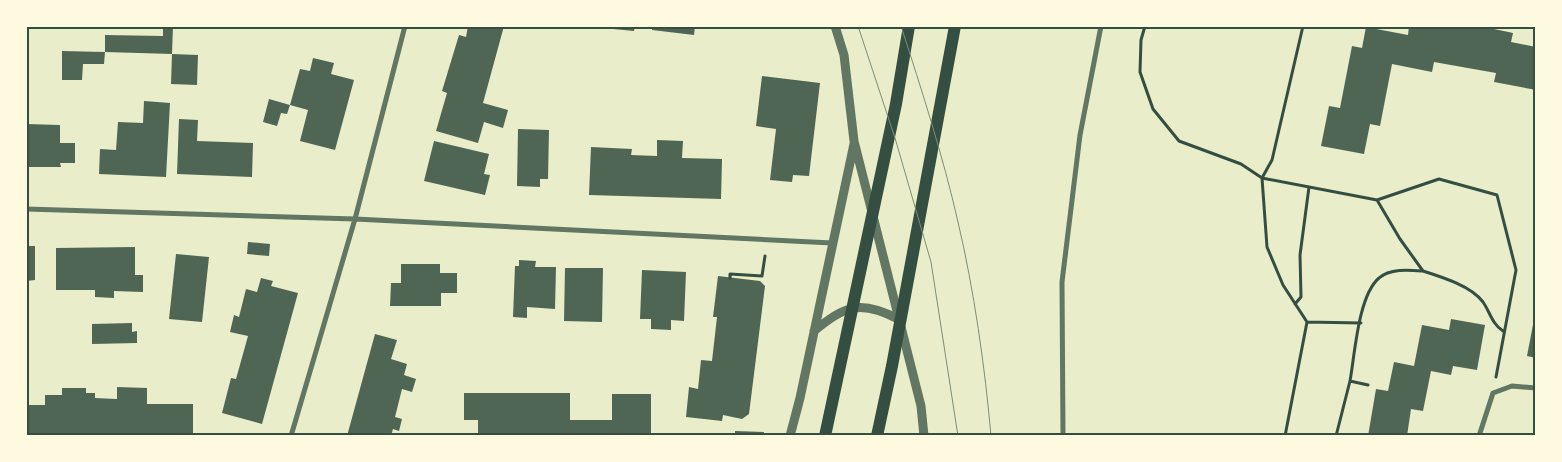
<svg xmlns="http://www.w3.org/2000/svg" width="1562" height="462" viewBox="0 0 1562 462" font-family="Commissioner,sans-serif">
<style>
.building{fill:#4f6655}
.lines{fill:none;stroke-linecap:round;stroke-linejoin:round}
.path{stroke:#344e41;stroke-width:3}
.minor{stroke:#617663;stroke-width:5}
.tertiary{stroke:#617663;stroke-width:9}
.primary{stroke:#344e41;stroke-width:12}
.tram{stroke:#7c8e77;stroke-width:1}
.neatline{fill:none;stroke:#344e41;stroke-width:2}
</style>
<rect width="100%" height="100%" fill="#e9edc9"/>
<path class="building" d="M163 26H173L172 54 105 52 104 64H83L82 80H62V51L105 52V35L163 36Z
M468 26H504L483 103 508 110 503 128 484 122 478 143 436 131 447 93 442 91 459 35 466 37Z
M581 26H635L634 31Z
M652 26H695L694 35 652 30Z
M1409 26 1428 29 1429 26H1480L1513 33 1511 42 1536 47V90L1494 82 1496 73 1434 62 1432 72 1392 64 1380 126 1370 124 1364 154 1321 146 1329 106 1340 108 1352 46 1362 48 1366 27 1408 35Z
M172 54 198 55 197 85 171 84Z
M313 58 334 63 331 74 354 80 335 150 300 141 308 110 290 105 300 69 310 71Z
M762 76 820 83 809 176 793 175 792 182 770 180 776 129 756 126Z
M269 99 290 105 287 114 281 113 277 126 263 122Z
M144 101 170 103 166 177 99 174 100 149 116 150 118 122 143 123Z
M179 119 198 120 197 141 253 143 252 177 177 174Z
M26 124 60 125V143H75V163H60L61 167H26Z
M518 129 549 130 548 179H540V187L517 186Z
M657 140 683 141 682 158 722 159 721 199 589 195 591 147 632 149 631 155 657 156Z
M434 141 489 154 484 174 490 175 485 195 424 181Z
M248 242 270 244 269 256 247 254Z
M26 246H35V280L26 281Z
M135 247V275H143V292L114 291V298L95 297V290H56V248Z
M176 254 209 257 202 322 169 319Z
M519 260 536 261 535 267H556L555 309 527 307V318L513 317 515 266H519Z
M401 264H440V273H457V293H441V306H390L391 283H401Z
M565 268H603L602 322 564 321Z
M642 270 686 272 684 321 671 320V330L651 329V319H640Z
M718 276 760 281 765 286 749 414 742 419 723 415 722 421 686 417 689 387 698 389 701 360 712 361 717 317H713Z
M261 278 273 281 271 286 298 293 262 424 222 413 231 378 236 379 248 336 230 332 234 315 239 317 246 289 257 292Z
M1535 314H1536V358L1527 356Z
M1451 319 1485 325 1477 370 1453 366 1451 375 1431 371 1423 411 1411 409 1407 436H1368L1376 389 1388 391 1394 362 1414 366 1422 325 1449 330Z
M132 323V332L137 331V343L92 344V324Z
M375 334 397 340 391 359 407 364 404 375 416 379 412 392 402 389 395 417 402 419 399 431 393 429 391 436H347Z
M117 387 147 388V404H193V436H26V405H45V395H62V388H86V393H95V398L117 399Z
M464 393H570V420H612V394H651V436H478V420H464Z
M735 431 764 432 763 436H735Z"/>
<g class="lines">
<path class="path" d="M1145 26 1141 40 1140 72 1153 109 1179 141 1241 164 1262 178 1377 200 1439 179 1497 195 1516 270 1496 377
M1423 271C1442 277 1471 286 1483 302 1490 312 1492 324 1503 331
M730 278V274L762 276 765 256
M1295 304 1301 297 1300 255 1309 187
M1307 322 1361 323
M1368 385 1350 381C1355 354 1358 296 1379 278 1390 268 1410 270 1423 271L1400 239 1377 200
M1285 436 1307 322 1283 285 1267 247 1262 178 1272 160 1303 26
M1336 436 1350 381"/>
<path class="minor" d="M26 209 355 219 832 243
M291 436 355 219 405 26
M1063 436 1062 282 1080 135 1101 26
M1479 436 1493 393 1512 386 1536 388"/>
<path class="tertiary" d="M835 26 844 55 854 141 921 406 924 436
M814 331C845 306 860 299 898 319
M790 436 800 398 854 144"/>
<path class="primary" d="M825 436 896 104 909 26
M877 436 892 366 955 26"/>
<path class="tram" d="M858 26 895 138 931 262 958 436
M901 26C922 91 943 156 958 222 974 290 985 367 991 436"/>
</g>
<rect width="1562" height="462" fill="none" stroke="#fefae0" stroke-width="55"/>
<rect x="28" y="28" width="1506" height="406" class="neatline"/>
</svg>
